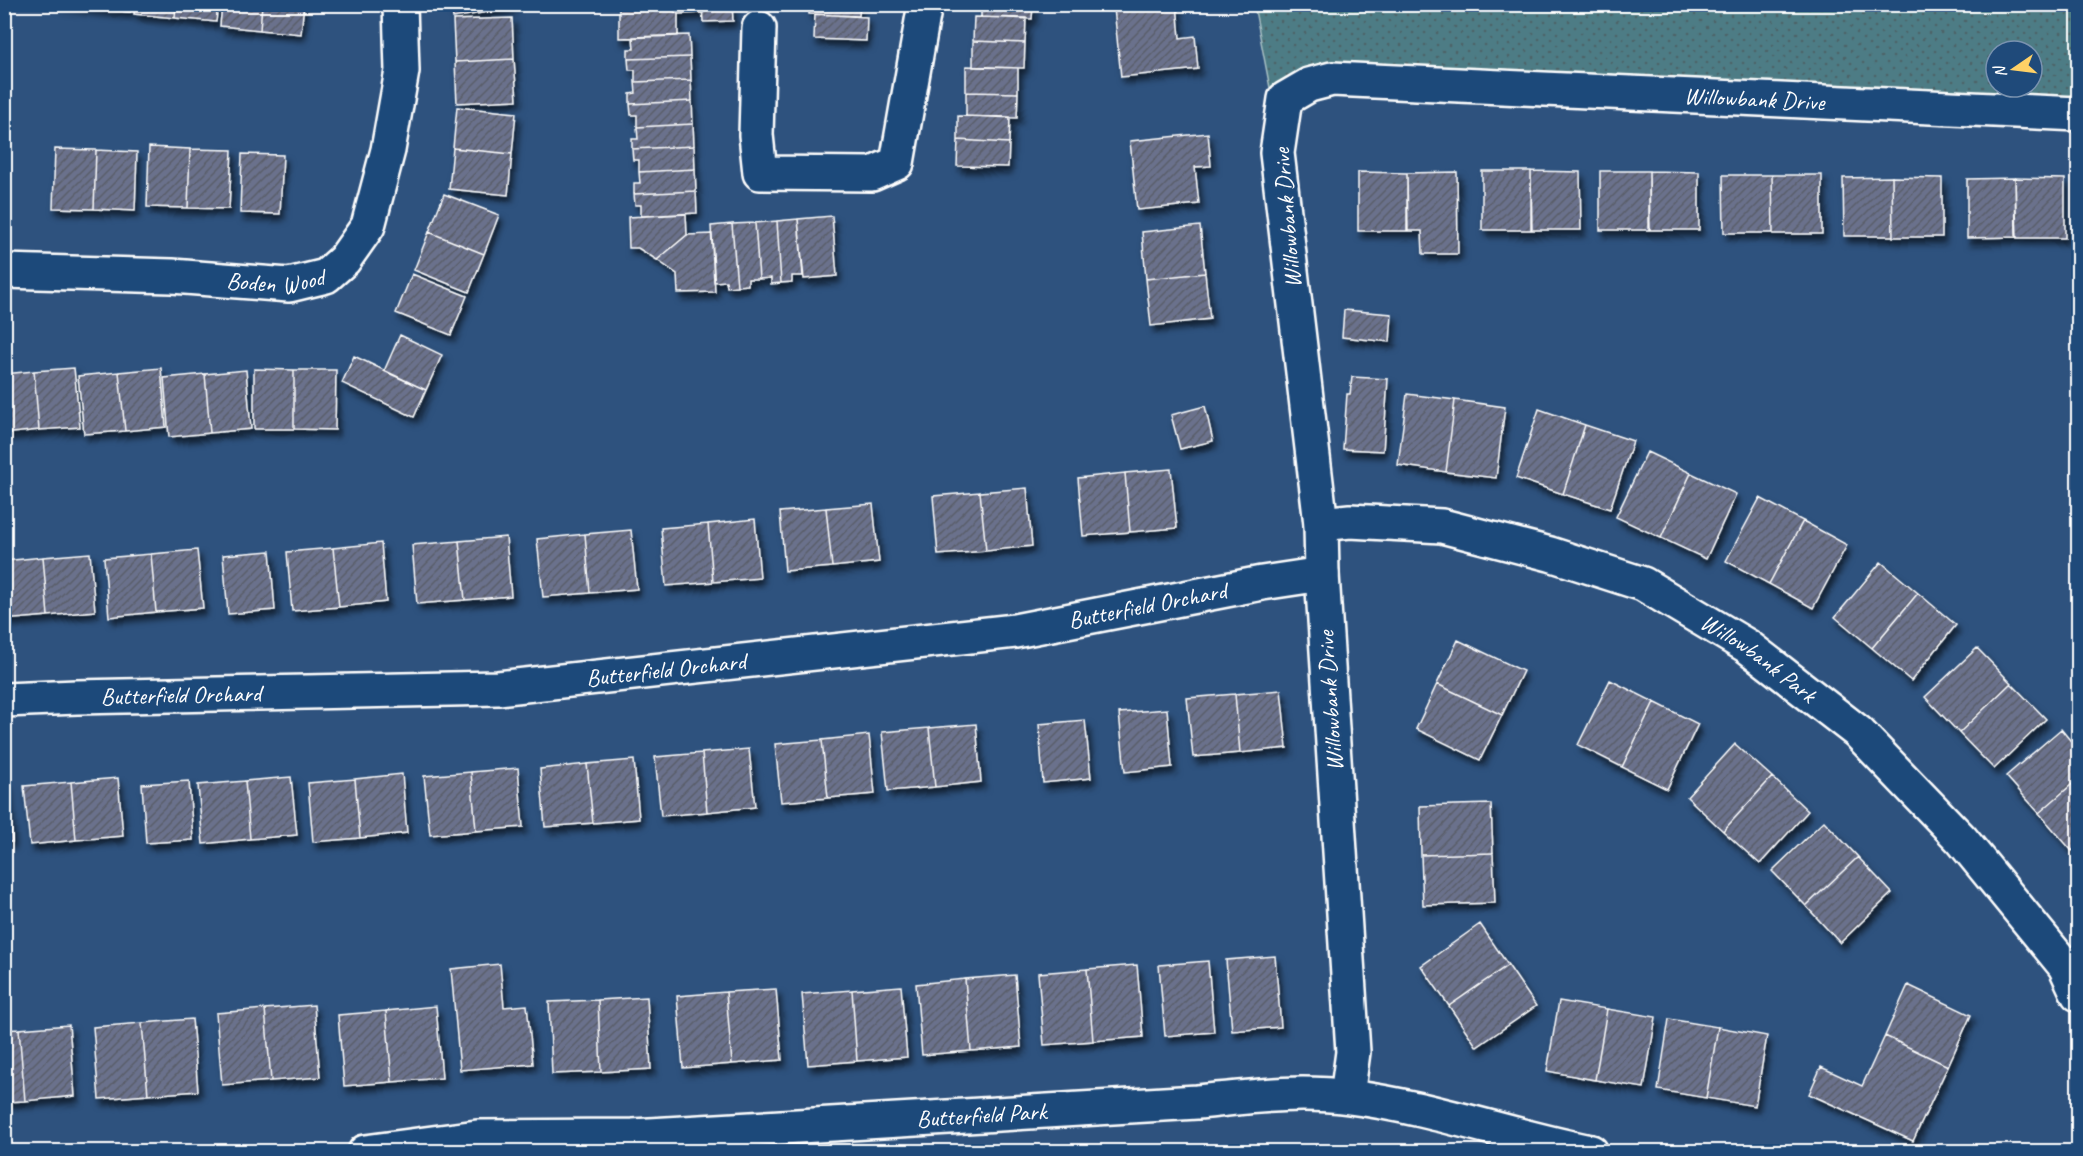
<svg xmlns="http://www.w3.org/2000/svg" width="2083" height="1156" viewBox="0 0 2083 1156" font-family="Caveat,sans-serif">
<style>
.grass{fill:url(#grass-dots);stroke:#a6bec2;stroke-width:1.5;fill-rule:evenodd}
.building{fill:url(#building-hatch);stroke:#fff;stroke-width:1.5;filter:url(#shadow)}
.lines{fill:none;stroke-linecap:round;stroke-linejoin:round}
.minor-casing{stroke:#fff;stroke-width:38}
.minor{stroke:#1f4a7a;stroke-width:33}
.labels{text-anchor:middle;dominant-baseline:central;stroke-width:6;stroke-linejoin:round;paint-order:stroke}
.street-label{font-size:24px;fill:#fff;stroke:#1f4a7a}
</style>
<defs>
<pattern id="grass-dots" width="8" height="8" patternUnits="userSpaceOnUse" patternTransform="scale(1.5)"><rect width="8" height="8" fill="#4e7c85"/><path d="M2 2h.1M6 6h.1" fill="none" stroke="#4d6468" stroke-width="1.8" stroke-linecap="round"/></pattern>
<pattern id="building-hatch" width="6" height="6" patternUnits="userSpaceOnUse" patternTransform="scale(1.5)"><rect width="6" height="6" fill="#6a718c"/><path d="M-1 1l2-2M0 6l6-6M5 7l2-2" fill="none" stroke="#5a5d69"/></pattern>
<filter id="shadow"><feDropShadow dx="3.5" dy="6" stdDeviation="3" flood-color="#0009"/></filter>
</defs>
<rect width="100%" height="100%" fill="#2e527e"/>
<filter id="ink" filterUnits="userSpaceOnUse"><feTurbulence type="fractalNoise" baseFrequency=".0167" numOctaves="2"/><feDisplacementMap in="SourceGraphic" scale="12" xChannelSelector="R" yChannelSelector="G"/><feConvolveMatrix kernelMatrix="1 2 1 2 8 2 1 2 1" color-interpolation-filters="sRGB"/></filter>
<g filter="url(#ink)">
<path class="grass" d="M1254 5H2078V103L1299 73 1270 88ZM1996 51H2032V87H1996Z"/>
<path class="building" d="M56 4H90L89 8Z
M90 4H131L130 12 89 8Z
M135 4H176L175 18 134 14Z
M176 4H218L216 22 175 18Z
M222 4H262L260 30 220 26Z
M262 4H304L301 34 260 30Z
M451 4H511L512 8 453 18Z
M629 4H663L678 14V36L619 38V6Z
M663 4H702L703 13 678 14Z
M702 4H732L733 21 703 22Z
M809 4H860L859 16 809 14Z
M981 4H1033L1032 19 981 17Z
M1148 4H1177L1180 38 1195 36 1198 69 1121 77 1114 8Z
M815 14 867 17 866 41 814 39Z
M974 17 1026 18 1025 43 973 41Z
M512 18 514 59 455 62 453 20Z
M689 35 690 57 628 59V49H634L633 37Z
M973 41 1025 43 1024 68 973 67Z
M690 57 691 80 635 82V70H629L628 59Z
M514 59 517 100 457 103 455 62Z
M966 66 1018 68V93L966 92Z
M691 80 692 101 630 104V94L636 93 635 82Z
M966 92 1018 93 1017 118 966 116Z
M692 101 693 124 637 127V115H631L630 104Z
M457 107 516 113 512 154 453 148Z
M958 116 1010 117 1009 143 958 140Z
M693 124 694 146 632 149V139H638L637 127Z
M1208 133 1211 166 1195 167 1199 204 1137 210 1130 141Z
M958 140 1009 143 1008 167 957 166Z
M694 146 695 169 639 172V160H633L632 149Z
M149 147 190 149 188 208 147 207Z
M453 148 512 154 508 195 449 189Z
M55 149 96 150 94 209 53 208Z
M190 149 232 150 229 209 188 208Z
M96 150 137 152 135 211 94 209Z
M242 154 283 155 280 214 240 213Z
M695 169 696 191 634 194V183H640L639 172Z
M1482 171H1531V230H1482Z
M1531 171 1580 172 1581 230H1532Z
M1600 171H1649V230H1600Z
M1649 171 1699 172V230H1650Z
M1358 172 1407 173V231H1358Z
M1457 172 1458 254H1423L1422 231H1408L1407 173Z
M1723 175H1772L1773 233H1724Z
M1772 175H1822V234H1773Z
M1892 177 1942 178V237H1893Z
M1892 177 1893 236H1844L1843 178Z
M2015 178 2065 179V238H2017Z
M2015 178 2016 237 1967 238V179Z
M696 191 697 213 641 216V205H635L634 194Z
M444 194 499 215 484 254 429 232Z
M686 214 687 235 657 260 638 248H629L628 217Z
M832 216 837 276 804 279 798 219Z
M798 219 803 276H792V282L781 283 777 221Z
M777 221 781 283 771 284V278L759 279 755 223Z
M755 223 759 279H748V285L737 286 732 224Z
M732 224 737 286 727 287 726 281 714 282 711 226Z
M1200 226 1205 273 1146 279 1142 232Z
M429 232 484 254 469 292 414 270Z
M712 234 715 292 678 293 677 274 657 260 687 235Z
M1205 273 1210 319 1151 326 1146 279Z
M412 274 467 296 451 335 396 313Z
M1344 310 1392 314 1390 342 1342 337Z
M400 335 442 355 426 390 384 371Z
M354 356 426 390 414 417 342 383Z
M74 368 80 427 39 430 34 371Z
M161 368 166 427 125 431 119 372Z
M254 369 294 370V429H254Z
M246 370 251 429 210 433 205 374Z
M294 370H336L335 430 294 429Z
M34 371 39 430 4 434V374Z
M119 372 125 431 84 434 78 376Z
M205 374 210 433 169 437 164 378Z
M1352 377 1388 379 1383 451 1343 449 1347 394H1350Z
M1407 394 1455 400 1446 472 1398 465Z
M1455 400 1505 407 1496 478 1446 472Z
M1205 406 1213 441 1180 449 1171 415Z
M1539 409 1585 425 1563 494 1516 478Z
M1585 425 1633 441 1610 509 1563 494Z
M1647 452 1691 473 1661 538 1616 517Z
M1171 469 1177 528 1130 532 1125 473Z
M1125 473 1130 532 1083 536 1078 478Z
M1691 473 1736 494 1706 559 1661 538Z
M1027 488 1032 546 986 551 980 492Z
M980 492 986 551 938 555 933 496Z
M1760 498 1803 521 1769 584 1726 561Z
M873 504 879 562 832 567 826 508Z
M826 508 832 567 785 571 780 512Z
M755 519 760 578 713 582 708 524Z
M1803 521 1847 545 1813 608 1769 584Z
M708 524 713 582 666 586 661 528Z
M631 530 637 589 590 593 585 534Z
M585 534 590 593 543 597 537 539Z
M506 537 511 596 465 600 459 541Z
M459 541 465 600 417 604 412 545Z
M381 543 386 602 339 607 333 548Z
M333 548 339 607 292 611 287 552Z
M197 550 203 608 156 612 151 554Z
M270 551 275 610 228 614 223 555Z
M90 553 95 611 48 616 43 557Z
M151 554 156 612 109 617 104 558Z
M43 557 48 616 4 620V561Z
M1881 562 1918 593 1872 648 1835 617Z
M1918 593 1956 625 1911 681 1872 648Z
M1458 640 1523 671 1502 715 1437 684Z
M1977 648 2011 683 1959 733 1925 697Z
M1610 680 1654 702 1622 767 1578 745Z
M2011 683 2046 719 1994 769 1959 733Z
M1437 684 1502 715 1480 760 1416 729Z
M1281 690 1287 748 1240 753 1235 694Z
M1235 694 1240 753 1193 757 1187 698Z
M1654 702 1698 724 1667 789 1622 767Z
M1167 709 1172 767 1125 772 1119 713Z
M1085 720 1091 778 1043 783 1039 724Z
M976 724 981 782 935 787 929 728Z
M929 728 935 787 888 791 882 732Z
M2061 729 2078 750V779L2039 813 2006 776Z
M869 735 875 794 828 798 822 740Z
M822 740 828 798 781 802 775 744Z
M1735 744 1772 777 1723 831 1687 797Z
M749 749 755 807 707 812 702 753Z
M702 753 707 812 661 816 655 757Z
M634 760 639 819 593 823 587 764Z
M587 764 593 823 545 827 540 769Z
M518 768 523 827 476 831 471 772Z
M471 772 476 831 430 835 424 776Z
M402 774 407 833 360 838 355 779Z
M291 777 297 835 250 839 245 781Z
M1772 777 1808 811 1760 864 1723 831Z
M118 778 123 836 76 840 71 782Z
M355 779 360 838 313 842 308 783Z
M2078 779V845L2072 851 2039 813Z
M189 781 193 840 146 843 142 784Z
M245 781 250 839 203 844 198 785Z
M71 782 76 840 30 845 24 786Z
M4 783H7L12 842H4Z
M1491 804 1493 853 1421 855 1420 806Z
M1824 821 1858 857 1806 906 1772 871Z
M1493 853 1495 903 1423 905 1421 855Z
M1858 857 1892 893 1840 943 1806 906Z
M1480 924 1508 965 1449 1006 1421 966Z
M1275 956 1281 1027 1232 1031 1226 960Z
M1208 961 1214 1032 1165 1036 1159 965Z
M500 964 504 1007 527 1005 533 1064 460 1070 451 969Z
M1137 965 1143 1037 1093 1041 1087 969Z
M1508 965 1536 1006 1477 1047 1449 1006Z
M1087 969 1093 1041 1044 1045 1038 973Z
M1015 975 1021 1047 971 1051 965 979Z
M965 979 971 1051 922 1055 916 984Z
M1908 985 1971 1015 1948 1066 1885 1036Z
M901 986 907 1057 857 1061 852 990Z
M776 989 782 1060 732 1064 726 992Z
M852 990 857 1061 808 1065 802 994Z
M726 992 732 1064 683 1068 677 996Z
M647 997 651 1069 601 1072 598 1000Z
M598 1000 601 1072 552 1074 549 1002Z
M1559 1001 1607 1009 1595 1080 1547 1071Z
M314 1005 320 1077 271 1081 265 1009Z
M436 1006 442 1078 392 1082 386 1011Z
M265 1009 271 1081 222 1085 216 1013Z
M1607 1009 1656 1017 1644 1088 1595 1080Z
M386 1011 392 1082 344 1086 338 1015Z
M192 1019 198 1091 148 1095 142 1023Z
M1669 1019 1718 1027 1706 1098 1658 1090Z
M142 1023 148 1095 99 1099 93 1027Z
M69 1025 75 1096 25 1101 19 1029Z
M1718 1027 1767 1036 1755 1106 1706 1098Z
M19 1029 25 1101 4 1102V1030Z
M1885 1036 1948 1066 1913 1141 1809 1094 1821 1067 1862 1086Z"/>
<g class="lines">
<defs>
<g id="minor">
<path d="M759 28 756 135 760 173 872 174 897 163 925 4"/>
<path id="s1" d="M4 271 172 276 289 285 326 276 344 260 368 226 388 150 402 71 400 4"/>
<path id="s2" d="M1321 524 1350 521 1442 526 1550 554 1643 584 1747 646 1858 732 1962 840 2065 966 2078 994"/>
<path id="s3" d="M4 700 77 697 498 688 1015 631 1262 583 1322 574"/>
<path id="s4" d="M1347 1096 1353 1052 1322 574 1321 524 1277 153 1285 99 1309 85 1332 79 2078 114"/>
<path id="s5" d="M365 1152 477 1137 633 1136 1197 1102C1248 1097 1298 1090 1349 1097 1431 1107 1510 1136 1591 1152"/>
</g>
</defs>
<use href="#minor" class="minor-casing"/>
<use href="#minor" class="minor"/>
</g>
</g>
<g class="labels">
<g class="street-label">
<text stroke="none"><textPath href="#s4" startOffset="1476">Willowbank Drive</textPath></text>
<text transform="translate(1287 218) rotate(-95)">Willowbank Drive</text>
<text stroke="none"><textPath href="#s1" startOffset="272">Boden Wood</textPath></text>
<text stroke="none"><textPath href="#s3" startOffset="1149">Butterfield Orchard</textPath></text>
<text stroke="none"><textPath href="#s2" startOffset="468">Willowbank Park</textPath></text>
<text stroke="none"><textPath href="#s3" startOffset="663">Butterfield Orchard</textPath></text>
<text stroke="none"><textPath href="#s3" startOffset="177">Butterfield Orchard</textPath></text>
<text transform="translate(1330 701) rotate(-94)">Willowbank Drive</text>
<text stroke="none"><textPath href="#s5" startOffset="618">Butterfield Park</textPath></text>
</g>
</g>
<rect width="2083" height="1156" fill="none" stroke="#1f4a7a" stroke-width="24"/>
<rect x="12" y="12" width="2059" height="1132" fill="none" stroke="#fff" stroke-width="2" filter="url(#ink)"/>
<g transform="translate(2014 69) rotate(256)"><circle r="28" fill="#1f4a7a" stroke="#7992af" stroke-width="1.5"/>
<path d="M0-4.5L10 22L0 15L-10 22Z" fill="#ffd166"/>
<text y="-9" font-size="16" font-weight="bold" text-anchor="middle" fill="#ffffff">N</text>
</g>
</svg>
